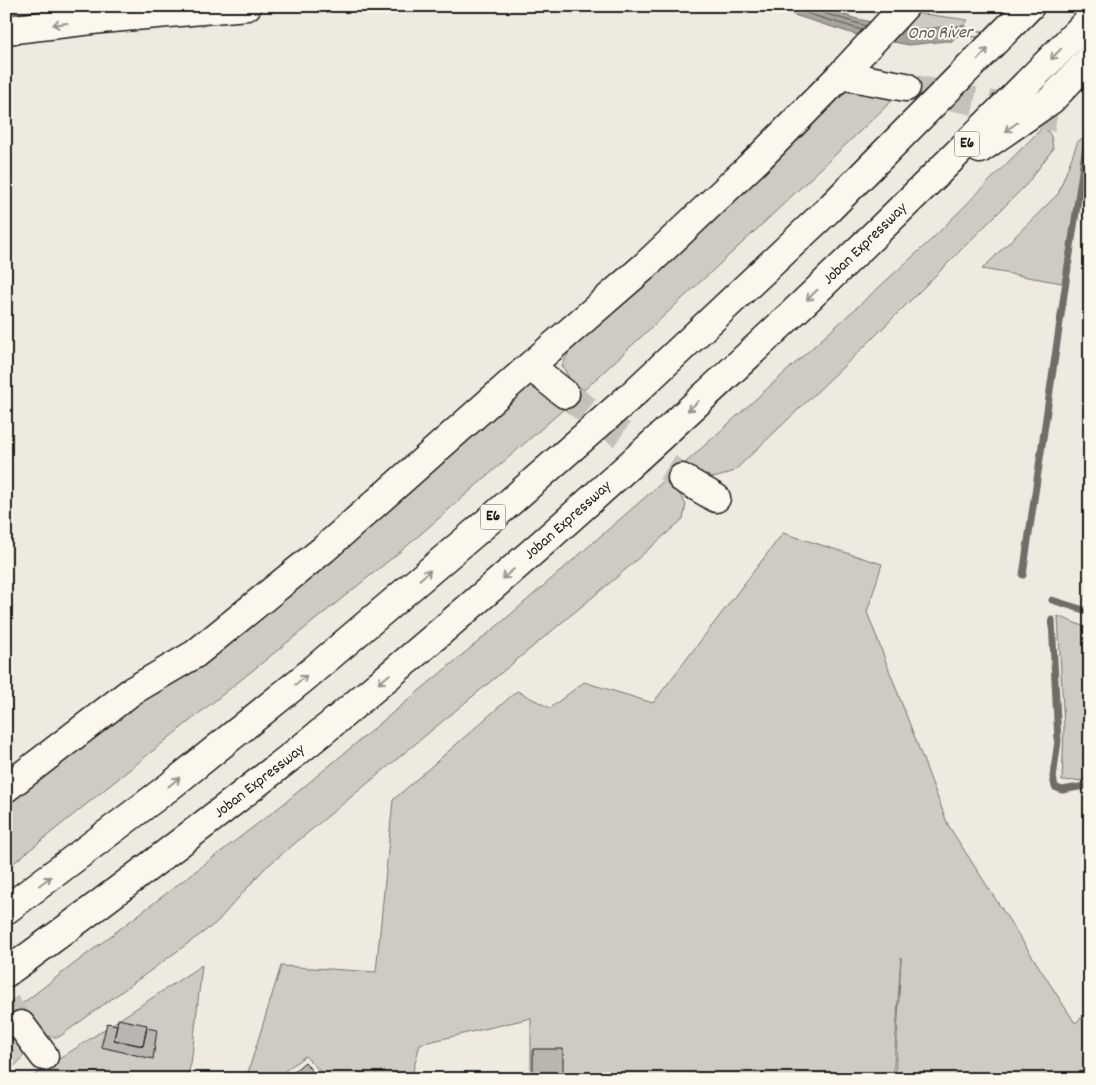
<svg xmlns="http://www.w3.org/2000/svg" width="1096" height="1085" viewBox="0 0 1096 1085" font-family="Dekko,sans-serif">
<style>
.green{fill:#ceccc2;stroke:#75746f}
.water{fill:#a6a39d;stroke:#6f6d69}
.pier{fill:#eeeadf}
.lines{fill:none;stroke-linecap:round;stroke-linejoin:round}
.shore{stroke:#535250;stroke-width:1}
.stream{stroke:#6f6d69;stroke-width:7}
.building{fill:#b9b6af;stroke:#1c1c1c}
.minor-tunnel{stroke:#c4c1b8;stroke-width:28;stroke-dasharray:28 14;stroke-linecap:butt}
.minor-casing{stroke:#1c1c1c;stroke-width:31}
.highway-casing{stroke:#1c1c1c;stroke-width:31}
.minor{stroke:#fbf7ec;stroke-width:28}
.highway{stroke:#fbf7ec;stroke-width:28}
.oneway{stroke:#97948e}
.labels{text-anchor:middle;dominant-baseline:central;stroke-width:4;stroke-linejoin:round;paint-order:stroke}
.shield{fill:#fbf7ec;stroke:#5f5e5a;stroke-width:1}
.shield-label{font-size:15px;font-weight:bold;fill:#1c1c1c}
.street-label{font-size:16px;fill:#1c1c1c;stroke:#fbf7ec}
.water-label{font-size:18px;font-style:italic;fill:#5a5956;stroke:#fbf7ec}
</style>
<rect width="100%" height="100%" fill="#eeeadf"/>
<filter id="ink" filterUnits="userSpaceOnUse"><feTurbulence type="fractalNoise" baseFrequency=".02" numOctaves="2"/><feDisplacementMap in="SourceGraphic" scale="10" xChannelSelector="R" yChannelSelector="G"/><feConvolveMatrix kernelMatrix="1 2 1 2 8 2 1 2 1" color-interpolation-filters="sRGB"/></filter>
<g filter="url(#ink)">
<path class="green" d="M916 13 968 20 963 26 911 30 903 29Z
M849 84 899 94 753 233 584 390 570 380 562 365 571 348Z
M1044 126 1051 136 1053 149 1026 185 866 345 734 471C708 482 707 479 683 465L931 240Z
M1086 138 1062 283 982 269 1058 194 1078 141Z
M528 385 548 389 565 408 407 546 6 869V802L136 702Z
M665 480 681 496 686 505 683 519 617 577 264 869 216 923 59 1037C36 1038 29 1025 19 1006L282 805 503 621Z
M783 533 882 564 867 612 948 825 1075 1023 1090 1011V1079H895L901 957 893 1079H531V1018L420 1044 411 1079H328L305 1056 274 1079H246L281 966 376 972 393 800 517 691 550 708 584 682 653 703Z
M1058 616 1090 629V780L1062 781 1064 728Z
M202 965 191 1064 186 1079H29Z
M6 1017C27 1041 36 1052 6 1072Z"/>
<path class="water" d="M775 6H818L857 19 911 30 954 26 1090 28V44L946 41 909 45 854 34 794 15Z"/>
<path class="pier" d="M968 24 1090 26V46L950 44Z"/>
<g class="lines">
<path class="shore" d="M787 6 796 10 862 30
M820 6V11L824 13 866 26
M979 37 952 36 949 33 951 31H984"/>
<path class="stream" d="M1023 575 1090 117
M1052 600 1090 612
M1052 620 1058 741 1053 777 1055 787 1062 790 1090 785"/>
</g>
<path class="building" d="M118 1019 147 1025 143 1046 114 1040Z
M107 1023 117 1025 114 1040 143 1046 147 1028 157 1030 153 1059 101 1047Z
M533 1049H563V1079H533Z
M305 1062 318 1079H285Z"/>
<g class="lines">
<path class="minor-tunnel" d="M906 87 1067 120
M565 394 682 478
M6 1004 21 1025"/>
<defs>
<path id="minor" d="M841 75 906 87
M530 366 565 394
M682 478 716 498
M6 788 132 691 195 654 324 549 530 366 645 266 760 157 841 75 905 6
M21 1025 44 1056"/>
<g id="highway">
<path d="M6 30 101 19 247 6"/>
<path d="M980 149 1051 100 1090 59"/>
<path d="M6 910 169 787 304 678 492 518 634 393 827 211 1030 6"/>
<path id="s1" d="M6 973C85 916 162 857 238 798 272 771 307 745 340 717 603 498 852 264 1090 19"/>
</g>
</defs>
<use href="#minor" class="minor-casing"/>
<use href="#highway" class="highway-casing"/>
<use href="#minor" class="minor"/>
<use href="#highway" class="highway"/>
</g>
<defs><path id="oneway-shaft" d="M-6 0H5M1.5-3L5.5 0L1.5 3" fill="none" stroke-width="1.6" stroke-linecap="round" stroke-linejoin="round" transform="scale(1.25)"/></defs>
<g class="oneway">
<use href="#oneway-shaft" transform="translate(60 24) rotate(173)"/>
<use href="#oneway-shaft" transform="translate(983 54) rotate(-46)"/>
<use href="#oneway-shaft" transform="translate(1056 54) rotate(134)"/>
<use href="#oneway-shaft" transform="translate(1011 127) rotate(145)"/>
<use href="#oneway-shaft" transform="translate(812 295) rotate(136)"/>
<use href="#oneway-shaft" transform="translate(693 406) rotate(138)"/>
<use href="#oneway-shaft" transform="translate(508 574) rotate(140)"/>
<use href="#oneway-shaft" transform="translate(425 575) rotate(-41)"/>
<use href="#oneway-shaft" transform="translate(384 679) rotate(140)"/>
<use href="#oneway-shaft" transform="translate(301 680) rotate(-39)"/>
<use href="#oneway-shaft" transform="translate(174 782) rotate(-39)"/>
<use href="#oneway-shaft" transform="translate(45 881) rotate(-37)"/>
</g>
</g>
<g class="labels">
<g class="shield">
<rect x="954.5" y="131.5" width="25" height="25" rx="4"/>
<rect x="480.5" y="504.5" width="25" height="25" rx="4"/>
</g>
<g class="shield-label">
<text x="967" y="144">E6</text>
<text x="493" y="517">E6</text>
</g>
<g class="street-label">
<text stroke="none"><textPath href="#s1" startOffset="1128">Joban Expressway</textPath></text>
<text stroke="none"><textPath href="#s1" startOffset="722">Joban Expressway</textPath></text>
<text stroke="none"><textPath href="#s1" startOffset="318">Joban Expressway</textPath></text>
</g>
<g class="water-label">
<text transform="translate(940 34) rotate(-1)">Ono River</text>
</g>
</g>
<rect width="1096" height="1085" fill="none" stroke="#fbf7ec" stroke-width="25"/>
<rect x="12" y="12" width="1071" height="1060" fill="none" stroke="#1c1c1c" stroke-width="2" filter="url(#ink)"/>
</svg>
